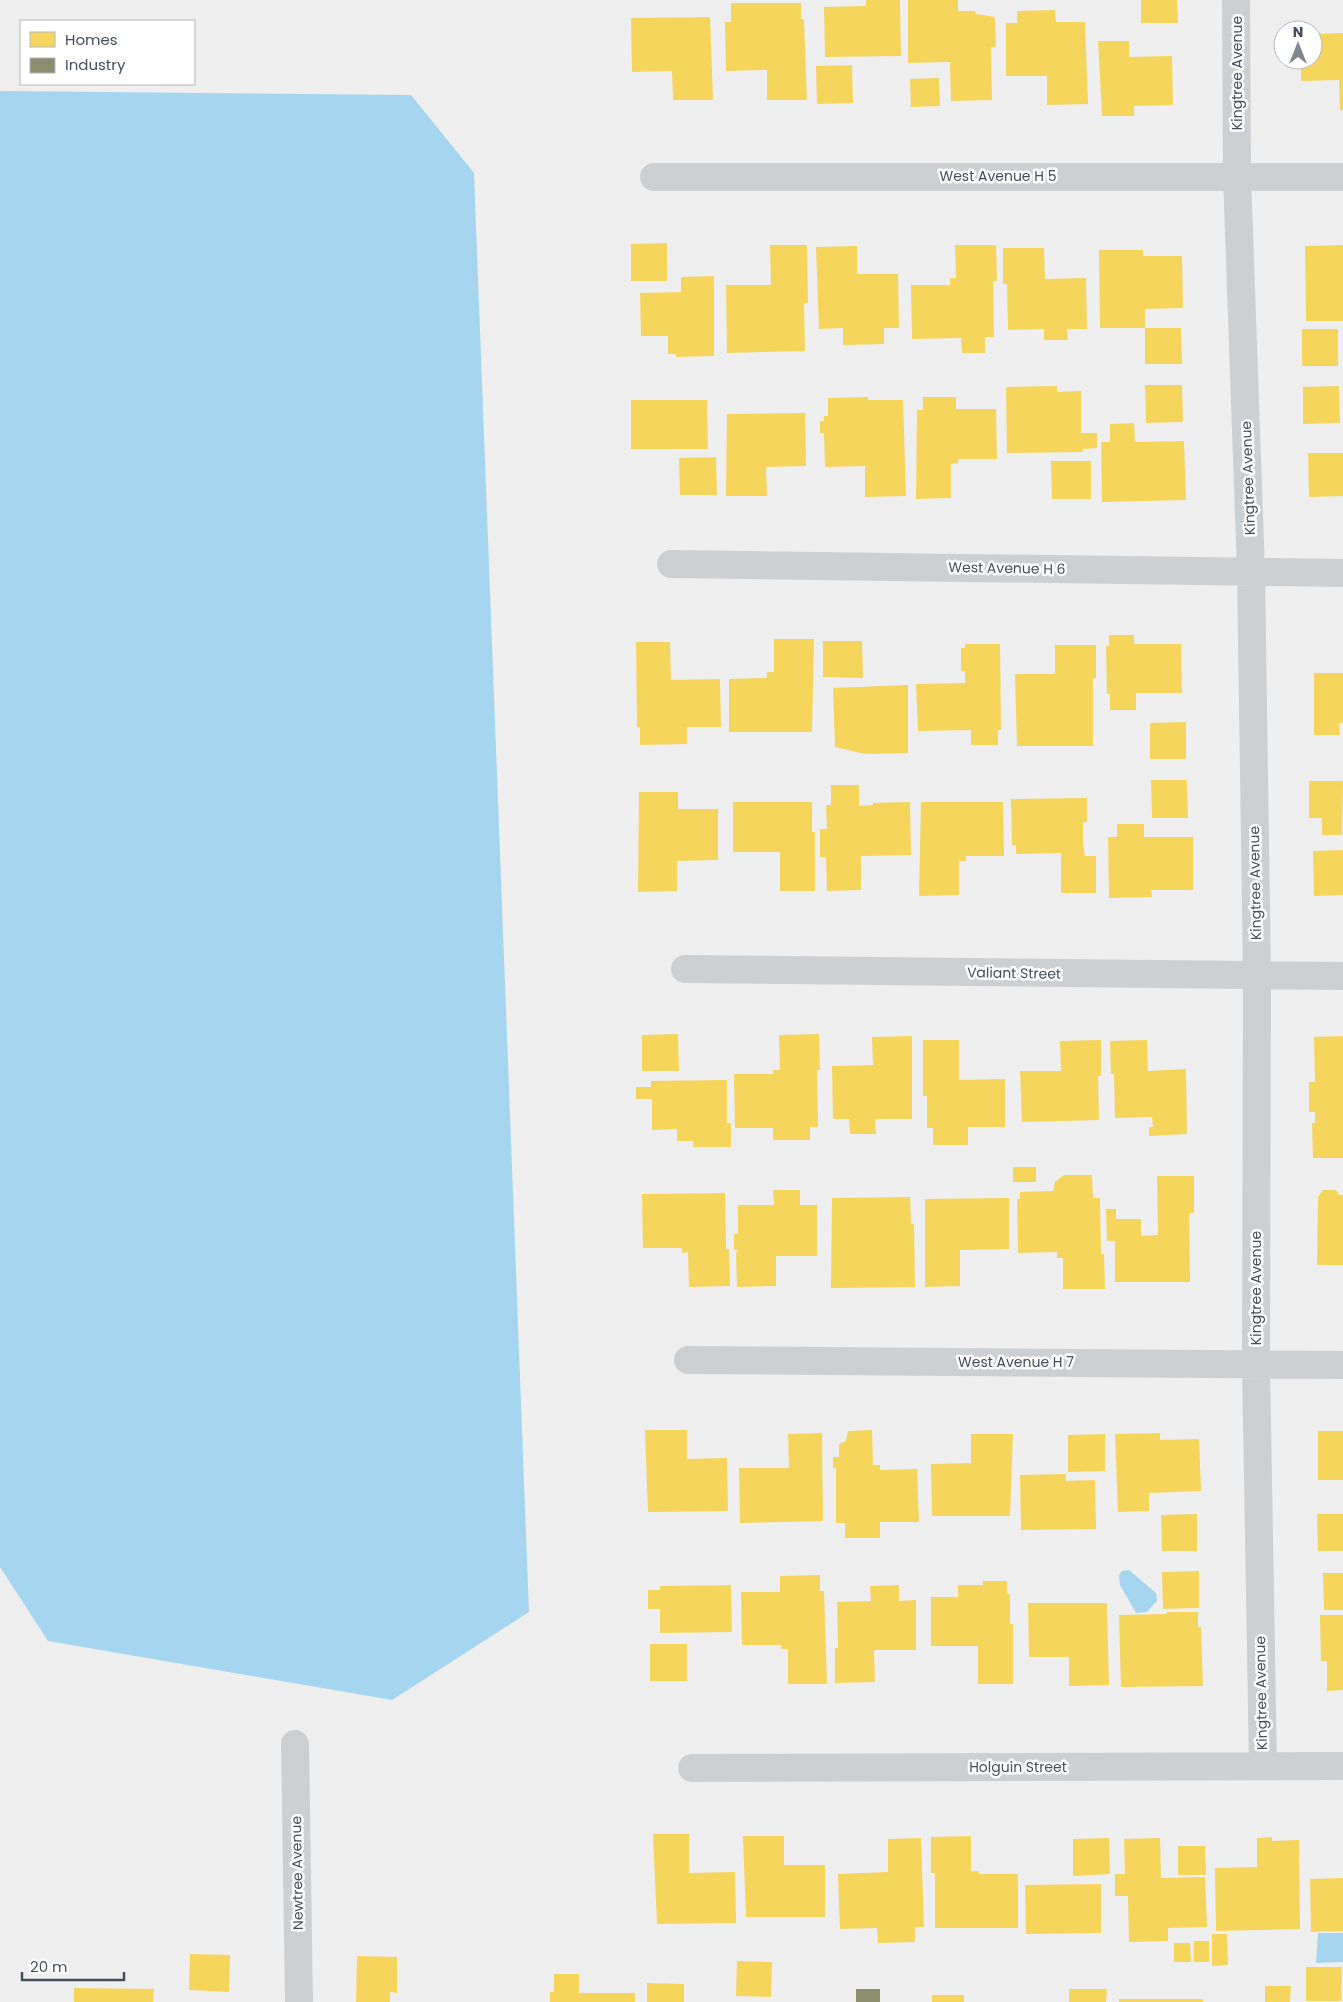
<svg xmlns="http://www.w3.org/2000/svg" width="1343" height="2002" viewBox="0 0 1343 2002" font-family="Poppins,sans-serif">
<style>
.water{fill:#a6d6ef}
.homes{fill:#f6d55c}
.industry{fill:#8c8c6e}
.lines{fill:none;stroke-linecap:round;stroke-linejoin:round}
.minor{stroke:#cdd0d3;stroke-width:28}
.labels{text-anchor:middle;dominant-baseline:central;stroke-width:5;stroke-linejoin:round;paint-order:stroke}
.street-label{font-size:14px;fill:#454e5c;stroke:#fff}
</style>
<rect width="100%" height="100%" fill="#f0efef"/>
<path class="water" d="M0 91 411 95 474 173 529 1612 392 1700 48 1641 0 1567Z
M1129 1570 1156 1593 1157 1601 1147 1612 1136 1613 1120 1585 1119 1575 1122 1571Z
M1318 1933H1343V1962L1316 1963Z"/>
<path class="homes" d="M866 0H900L901 56 825 57 824 7 866 6Z
M908 0H958V11H975L976 14 995 17 996 47H991L992 100 951 101 950 62 908 63Z
M1141 0H1177L1178 23H1141Z
M731 3H801V19H804L807 100H767V70L726 71 725 22H731Z
M1055 10 1056 22H1085L1088 104 1047 105V76H1006V23H1017V11Z
M710 17 713 100H673L672 71 632 72 631 18Z
M1343 33V110H1340L1339 80 1301 81V60H1313V34Z
M1098 41H1129V57L1172 56 1173 105 1134 106V116H1102Z
M852 65 853 103 817 104 816 66Z
M939 78 940 106 911 107 910 79Z
M667 243V281H631V244Z
M770 245H807L808 303H804L805 351 727 353 726 285H771Z
M955 245H996L997 281H993L994 337H985V353H962L961 338 912 339 911 285H950V278H956Z
M1343 245V321H1306L1305 246Z
M857 246V274H898L899 328H884V344L843 345V328L819 329 816 247Z
M1003 248H1044L1045 279 1086 278 1087 329H1067L1068 340H1044V329L1008 330 1007 284H1003Z
M1099 250H1143V256H1182L1183 308 1145 309V328H1181L1182 364H1145V328H1100Z
M714 276V356L676 357V354H668V336H641L640 293 681 292V277Z
M1302 329H1338V366H1302Z
M1145 385H1182L1183 422 1146 423Z
M1057 386V392L1081 391V433H1097V448L1083 449V452L1007 453 1006 387Z
M1339 386 1340 423 1303 424V387Z
M868 397V400H903L906 496 865 497V466L825 467 824 433H820V421H824V416H828V398Z
M923 397H956V409H996L997 459H958V463L951 464V498L916 499 917 410H923Z
M631 400H707L708 449H631Z
M805 413 806 466 766 467 767 496H726L727 414Z
M1134 423 1135 442 1184 441 1186 500 1102 502 1101 442H1110V424Z
M1308 453H1343V496L1309 497Z
M716 457 717 495H680L679 458Z
M1051 461H1091V499H1052Z
M1109 635H1134V644H1181L1182 693H1136V710H1110V694H1107L1106 646H1109Z
M774 639H814L812 732H729V679L767 678V672H774Z
M823 641H862L863 678 823 677Z
M636 642H670L671 680 720 679 721 727H687V744L640 745V727L637 728Z
M965 644H1000L1001 730H998V745H971V730L918 731 916 684 965 683V671H961V648H965Z
M1055 645H1096V678H1093V746H1017L1015 674H1055Z
M1314 673H1343V723H1339L1340 735H1314Z
M908 685V753L865 754 835 747 833 688Z
M1186 722V759H1150V723Z
M1151 780H1187L1188 818H1152Z
M1309 781H1343L1342 835H1322V818H1309Z
M831 785H859V806L873 805V803L910 802 911 855 861 856V890L827 891 826 857H820V829H827L826 805H831Z
M639 792H678V809H718V860L677 861V891L638 892Z
M1087 798V822H1083V843L1085 856H1096V893H1061V853L1016 854V845H1012L1011 799Z
M733 802H812V832H815V891H780V852H733Z
M921 802H1003L1004 856H966V861H959V895L919 896Z
M1117 824H1144V837H1193V890H1151L1152 897 1109 898 1108 837H1117Z
M1343 850V895L1314 896 1313 851Z
M678 1034 679 1071H642V1035Z
M819 1034 820 1070H817L818 1127H810V1140H773V1128H735L734 1074H773V1070H780L779 1035Z
M912 1036V1119H875L876 1134H850L849 1119H833L832 1066 873 1065 872 1037Z
M1343 1036V1158H1313L1312 1123H1315V1112H1309V1082H1315L1314 1037Z
M923 1040H959V1080L1005 1079V1127H968V1145H933V1128H927V1096H923Z
M1101 1040V1076H1098L1099 1120 1022 1122 1020 1071H1061L1060 1041Z
M1147 1040 1148 1071 1186 1069 1187 1134 1149 1136V1127H1153L1152 1117 1115 1118 1114 1074H1111L1110 1041Z
M727 1080V1123H731V1147H693V1141H677V1129L652 1130V1099H636V1087H651V1081Z
M1013 1167H1036V1182H1013Z
M1064 1175H1092L1093 1198H1100L1101 1254H1104L1105 1289H1063V1258H1057V1252L1018 1253 1017 1199H1020V1192L1053 1191 1055 1182Z
M1157 1176H1194V1213H1189L1190 1282H1115V1241H1107L1106 1209H1116V1219H1141V1236L1158 1235Z
M773 1190H800V1205H817V1256H776V1286L737 1287 736 1253 738 1250H734V1234H738V1205H774Z
M1323 1190H1336L1339 1195H1343V1265H1317L1318 1197Z
M725 1193 726 1249H729L730 1286 689 1287 688 1252 682 1253V1248H643L642 1194Z
M910 1197 911 1224H914L915 1287 831 1288 832 1198Z
M1009 1198V1249L960 1250V1286L925 1287V1199Z
M645 1430H687V1459L727 1458 728 1511 648 1512Z
M872 1430 873 1465H880V1470L917 1469 919 1522H880V1538H845V1523H836V1468H833V1457H839V1444L846 1441 848 1431Z
M1318 1431H1343V1480H1318Z
M822 1433 823 1521 740 1523 739 1468H789L788 1434Z
M1160 1433V1440L1199 1439 1201 1491 1149 1493V1511L1118 1512 1115 1434Z
M971 1434H1013L1010 1516H932L931 1464 971 1463Z
M1105 1434V1471L1068 1472V1435Z
M1066 1474V1481L1095 1480 1096 1529 1021 1530 1020 1475Z
M1197 1514V1551H1162L1161 1515Z
M1317 1514H1343V1551H1318Z
M1199 1571V1608L1163 1609 1162 1572Z
M1323 1573H1343V1610H1324Z
M820 1575V1591H824L827 1684H788V1649H781V1645H742L741 1592H780V1576Z
M983 1581H1007V1594H1010V1624H1013V1684H978V1646H931V1597H958V1585H983Z
M731 1585 732 1632 660 1633V1609H648V1590H660V1586Z
M899 1585V1601L916 1600V1650H874L875 1682 835 1683V1648H838L837 1602 871 1601 870 1586Z
M1028 1603H1107L1109 1685 1069 1686V1657H1029Z
M1167 1612H1198V1627H1201L1203 1686 1121 1687 1119 1615 1167 1614Z
M1320 1615H1343V1690L1327 1691V1661H1321Z
M650 1644H687V1681H650Z
M653 1834H689V1873L735 1872 736 1923 657 1924Z
M743 1836H784V1865H825V1917H746Z
M971 1836V1871H979V1874H1018V1928H935V1873H931V1837Z
M1272 1837V1841L1299 1840 1300 1929 1216 1931 1215 1868 1257 1867V1838Z
M921 1838 924 1927H915V1942L878 1943 877 1928 840 1929 838 1874 888 1872V1839Z
M1109 1838 1110 1874 1073 1876V1839Z
M1160 1838 1161 1878 1205 1877 1207 1927 1168 1928V1941L1129 1942 1128 1896H1115V1874H1125L1124 1839Z
M1178 1846H1205L1206 1875H1178Z
M1343 1878V1931L1311 1932 1310 1879Z
M1101 1884V1933L1026 1934 1025 1885Z
M1212 1934H1227L1228 1965 1212 1966Z
M1194 1941H1209V1962H1194Z
M1174 1943H1190L1191 1962H1174Z
M190 1954 230 1955 229 1992 189 1990Z
M357 1956 397 1957V1993L390 1992V2002H356Z
M737 1961 772 1962 771 1997 736 1996Z
M1306 1967H1342L1341 2001H1306Z
M554 1974H579V1993H635V2002H550V1992H554Z
M647 1983 684 1984V2002H647Z
M1265 1986H1291L1290 2002H1265Z
M74 1988 154 1989 153 2002H74Z
M1069 1989H1107L1106 2002H1069Z
M932 1995H964V2002H932Z
M1119 1999H1203V2002H1119Z"/>
<path class="industry" d="M856 1989H880V2002H856Z"/>
<g class="lines">
<path class="minor" d="M1236 0 1237 175 1251 572 1257 976 1256 1364 1263 1766
M654 177H1343
M671 564 1343 573
M685 969 1343 976
M688 1360 1343 1365
M295 1744 299 2002
M692 1768 1343 1766"/>
</g>
<g class="labels">
<g class="street-label">
<text transform="translate(1237 73) rotate(-90)">Kingtree Avenue</text>
<text x="998" y="176">West Avenue H 5</text>
<text transform="translate(1248 478) rotate(-92)">Kingtree Avenue</text>
<text transform="translate(1007 568) rotate(1)">West Avenue H 6</text>
<text transform="translate(1255 883) rotate(-91)">Kingtree Avenue</text>
<text transform="translate(1014 973) rotate(1)">Valiant Street</text>
<text transform="translate(1256 1288) rotate(-90)">Kingtree Avenue</text>
<text x="1016" y="1362">West Avenue H 7</text>
<text transform="translate(1261 1693) rotate(-91)">Kingtree Avenue</text>
<text x="1018" y="1767">Holguin Street</text>
<text transform="translate(297 1873) rotate(-91)">Newtree Avenue</text>
</g>
</g>
<rect x="20" y="20" width="175" height="65" fill="#ffffff" stroke="#b5b8be"/>
<rect x="30" y="32" width="25" height="15" fill="#f6d55c" stroke="#b5b8be"/>
<text x="65" y="45" font-size="15" fill="#454e5c">Homes</text>
<rect x="30" y="58" width="25" height="15" fill="#8c8c6e" stroke="#b5b8be"/>
<text x="65" y="70" font-size="15" fill="#454e5c">Industry</text>
<g transform="translate(1298 45)"><circle r="24" fill="#ffffff" stroke="#b5b8be"/>
<path d="M0-4L9 19L0 12L-9 19Z" fill="#81868f"/>
<text y="-8" font-size="14" font-weight="bold" text-anchor="middle" fill="#454e5c">N</text>
</g>
<path d="M22 1972v8h102v-8" fill="none" stroke="#454e5c" stroke-width="2.5"/>
<text x="30" y="1972" font-size="15" fill="#454e5c" stroke="#ffffff" stroke-width="4" paint-order="stroke">20 m</text>
</svg>
